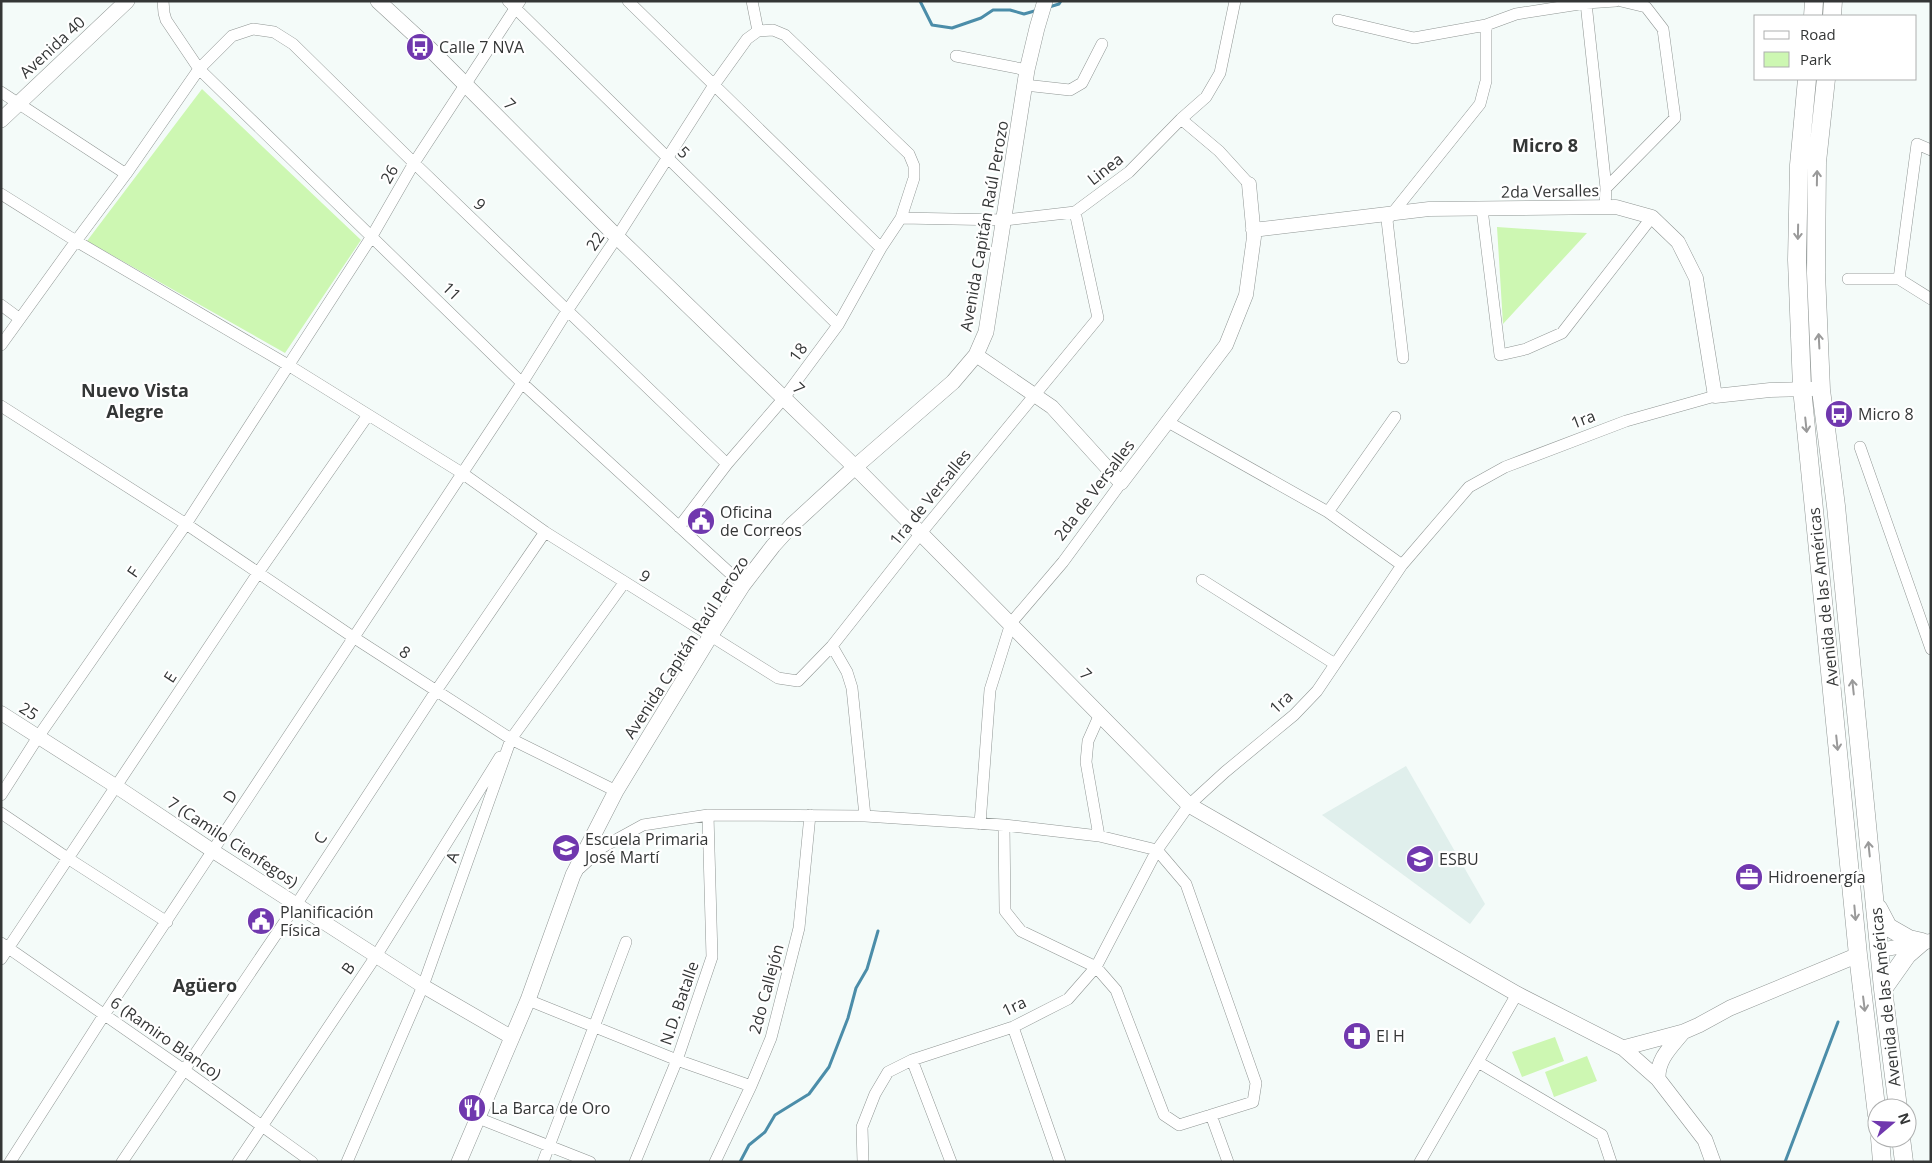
<svg xmlns="http://www.w3.org/2000/svg" width="1932" height="1163" viewBox="0 0 1932 1163" font-family="'Open Sans',sans-serif">
<style>
.built{fill:#e0efec}
.green{fill:#cdf7b2}
.lines{fill:none;stroke-linecap:round;stroke-linejoin:round}
.stream{stroke:#4b8da9;stroke-width:3}
.minor-casing{stroke:#909694;stroke-width:12}
.tertiary-casing{stroke:#909694;stroke-width:15}
.secondary-casing{stroke:#909694;stroke-width:16}
.primary-casing{stroke:#909694;stroke-width:19}
.minor{stroke:#fff;stroke-width:11}
.tertiary{stroke:#fff;stroke-width:14}
.secondary{stroke:#fff;stroke-width:15}
.primary{stroke:#fff;stroke-width:18}
.oneway{stroke:#9a9a9a}
.labels{text-anchor:middle;dominant-baseline:central;stroke-width:4.5;stroke-linejoin:round;paint-order:stroke}
.street-label{font-size:16px;fill:#343636;stroke:#fff}
.poi-label{font-size:16px;fill:#343636;stroke:#fff;text-anchor:start}
.neighbourhood-label{font-size:18px;font-weight:bold;fill:#343636;stroke:#fff}
</style>
<rect width="100%" height="100%" fill="#f4fbf9"/>
<path class="built" d="M1406 766 1485 904 1470 924 1322 815Z"/>
<path class="green" d="M202 89 361 240 285 353 87 241Z
M1497 227 1587 233 1503 324Z
M1555 1037 1564 1061 1522 1077 1512 1052Z
M1587 1056 1597 1081 1554 1097 1545 1072Z"/>
<g class="lines">
<path class="stream" d="M920 1 932 25 952 28 981 18 993 10H1010L1024 14 1038 10
M1049 7 1059 4 1061 1
M740 1162 749 1145 765 1132 775 1115 809 1094 829 1067 848 1018 856 988 867 969 878 931
M1785 1162 1838 1022"/>
<defs>
<path id="minor" d="M163 1 164 13 166 20 199 69 522 383 743 585
M508 1 838 325
M628 1 881 248
M752 1 758 31
M1586 3 1606 188 1605 207
M1338 20 1414 38 1486 25
M956 56 1027 70
M1025 85 1070 90 1082 83 1102 44
M1 92 126 174
M1181 119 1219 151 1249 184
M1606 188 1675 118 1663 29 1646 7 1621 1
M1 194 76 241 288 365 462 473 545 532 778 678 798 681 832 646 921 533 1098 318 1075 212
M1482 209 1500 355 1526 349 1562 333 1652 217
M901 218 1005 220 1075 212 1129 172 1181 119 1206 97 1220 73 1235 1
M1848 279H1899L1931 299
M1899 279 1917 144 1931 150
M1 305 20 319
M1 345 76 241 126 174 199 69 232 36 253 29 274 32 293 44 414 163 727 464
M1403 358 1387 220 1480 104 1486 81V25L1516 14 1586 3 1616 1
M1 406 186 524 353 637 511 739 616 791
M1168 422 1328 512 1402 565
M1860 447 1931 649
M1328 512 1395 417
M1202 580 1335 664
M832 646 847 672 852 688 865 816
M1 795 38 737 186 524 372 236 414 163 520 1
M1 813 69 859 167 922
M980 824 990 690 1011 623 1063 562 1121 483
M1099 836 1086 762 1088 741 1100 714
M580 868 603 847 643 825 708 815 865 816 1004 825 1099 836 1157 850 1186 884 1256 1083 1253 1102 1179 1125 1164 1115 1116 990 1096 967 1021 931 1005 911 1004 825
M1 943 184 1070 312 1162
M1 959 258 573 368 415
M528 1000 677 1060 751 1086
M1013 1027 1060 1162
M912 1060 951 1162
M1478 1062 1602 1135 1611 1162
M1211 1115 1228 1162
M478 1118 590 1162
M10 1162 104 1015 522 383 567 311 617 237 714 85 747 39 758 31 773 30 785 35 909 154 914 166V178L901 218 881 248 838 325 784 398 727 464 679 527
M122 1162 296 905 436 691 545 532
M238 1162 376 956 500 757
M347 1162 423 986 511 739 624 583
M543 1162 626 942
M635 1162 677 1060 712 957 708 815
M715 1162 751 1086 771 1038 799 928 810 815
M863 1162 862 1127 875 1094 888 1072 912 1060 1013 1027 1068 999 1096 967 1157 850 1189 805 1225 772 1294 715 1317 691 1402 565 1469 487 1505 467 1626 421 1715 396
M1420 1162 1517 994"/>
<path id="tertiary" d="M1253 230 1429 209 1616 207 1652 217 1678 242 1696 278 1715 396 1770 390 1812 389
M976 355 1052 407 1121 483 1226 345 1246 295 1254 237 1249 184
M1 713 117 787 213 851 423 986 511 1037
M1880 950 1931 941"/>
<path id="secondary" d="M378 1 429 48 617 237 855 467 1189 805 1517 994 1623 1048 1658 1079 1705 1140 1713 1162
M1 120 127 1
M1623 1048 1683 1032 1699 1025 1730 1008 1858 955
M1658 1079C1657 1059 1671 1047 1683 1032
M459 1162 528 1000 573 875 616 791 711 635 743 585 773 546 792 525 855 467 953 382 976 355 986 332 1027 70 1037 28 1045 1"/>
<path id="primary" d="M1813 16 1814 1
M1832 16 1833 1
M1807 79 1799 165 1797 260 1802 388 1858 955 1877 1115
M1826 79 1817 162 1816 273 1821 390 1836 506 1883 989 1898 1108
M1878 908 1888 927 1909 939 1922 942
M1883 989 1907 955 1922 942
M1880 1138 1882 1162
M1901 1138 1904 1162"/>
</defs>
<use href="#minor" class="minor-casing"/>
<use href="#tertiary" class="tertiary-casing"/>
<use href="#secondary" class="secondary-casing"/>
<use href="#primary" class="primary-casing"/>
<use href="#minor" class="minor"/>
<use href="#tertiary" class="tertiary"/>
<use href="#secondary" class="secondary"/>
<use href="#primary" class="primary"/>
</g>
<defs><path id="oneway-shaft" d="M-6 0H5M1.5-3L5.5 0L1.5 3" fill="none" stroke-width="1.6" stroke-linecap="round" stroke-linejoin="round" transform="scale(1.25)"/></defs>
<g class="oneway">
<use href="#oneway-shaft" transform="translate(1817 178) rotate(-89)"/>
<use href="#oneway-shaft" transform="translate(1798 232) rotate(91)"/>
<use href="#oneway-shaft" transform="translate(1819 341) rotate(-93)"/>
<use href="#oneway-shaft" transform="translate(1806 425) rotate(84)"/>
<use href="#oneway-shaft" transform="translate(1853 687) rotate(-96)"/>
<use href="#oneway-shaft" transform="translate(1837 743) rotate(84)"/>
<use href="#oneway-shaft" transform="translate(1869 849) rotate(-96)"/>
<use href="#oneway-shaft" transform="translate(1855 913) rotate(85)"/>
<use href="#oneway-shaft" transform="translate(1864 1004) rotate(83)"/>
</g>
<defs>
<symbol id="bus-disc" viewBox="-11 -11 22 22"><circle r="9.5" fill="#7038ae" stroke="#fff"/><path d="M-5-6H5V4H4V6H2V4H-2V6H-4V4H-5ZM-3.5-4V0h7V-4ZM-3.5 1.2v1.5H-2V1.2ZM2 1.2v1.5H3.5V1.2Z" fill="#fff"/></symbol>
<symbol id="civic-disc" viewBox="-11 -11 22 22"><circle r="9.5" fill="#7038ae" stroke="#fff"/><path d="M-.6-6.5H3V-4.5H.6V-3L4-1V1h2V6H-6V1h2V-1L-.6-3ZM-1.2 2.5V6h2.4V2.5Z" fill="#fff"/></symbol>
<symbol id="school-disc" viewBox="-11 -11 22 22"><circle r="9.5" fill="#7038ae" stroke="#fff"/><path d="M0-5L7-2L0 1L-7-2ZM-4 1L0 2.5L4 1V4Q0 6-4 4Z" fill="#fff"/></symbol>
<symbol id="office-disc" viewBox="-11 -11 22 22"><circle r="9.5" fill="#7038ae" stroke="#fff"/><path d="M-6-3h4V-5.5h4V-3h4V5H-6ZM-1-4.5V-3h2v-1.5ZM-6 0V1H6V0Z" fill="#fff"/></symbol>
<symbol id="pharmacy-disc" viewBox="-11 -11 22 22"><circle r="9.5" fill="#7038ae" stroke="#fff"/><path d="M-2-6h4v4h4v4h-4v4h-4v-4h-4v-4h4Z" fill="#fff"/></symbol>
<symbol id="restaurant-disc" viewBox="-11 -11 22 22"><circle r="9.5" fill="#7038ae" stroke="#fff"/><path d="M-5-6h1v4h1v-4h1v4h1v-4h1v5L-1.5 .5V6h-2V.5L-5-1ZM5-6V6H3V1.5H1.5Q1.5-4 5-6Z" fill="#fff"/></symbol>
</defs>
<g fill-rule="evenodd">
<use href="#bus-disc" x="404" y="31" width="32" height="32"/>
<use href="#bus-disc" x="1823" y="398" width="32" height="32"/>
<use href="#civic-disc" x="685" y="505" width="32" height="32"/>
<use href="#school-disc" x="550" y="832" width="32" height="32"/>
<use href="#school-disc" x="1404" y="843" width="32" height="32"/>
<use href="#office-disc" x="1733" y="861" width="32" height="32"/>
<use href="#civic-disc" x="245" y="905" width="32" height="32"/>
<use href="#pharmacy-disc" x="1341" y="1020" width="32" height="32"/>
<use href="#restaurant-disc" x="456" y="1092" width="32" height="32"/>
</g>
<g class="labels">
<g class="street-label">
<text transform="translate(52 47) rotate(-43)">Avenida 40</text>
<text transform="translate(510 104) rotate(45)">7</text>
<text transform="translate(684 152) rotate(44)">5</text>
<text transform="translate(1105 169) rotate(-38)">Linea</text>
<text transform="translate(389 174) rotate(-60)">26</text>
<text transform="translate(1550 191) rotate(-1)">2da Versalles</text>
<text transform="translate(480 204) rotate(44)">9</text>
<text transform="translate(984 226) rotate(-80)">Avenida Capitán Raúl Perozo</text>
<text transform="translate(595 241) rotate(-56)">22</text>
<text transform="translate(452 291) rotate(44)">11</text>
<text transform="translate(798 352) rotate(-53)">18</text>
<text transform="translate(799 388) rotate(44)">7</text>
<text transform="translate(1583 419) rotate(-21)">1ra</text>
<text transform="translate(1094 490) rotate(-53)">2da de Versalles</text>
<text transform="translate(930 497) rotate(-51)">1ra de Versalles</text>
<text transform="translate(133 572) rotate(-55)">F</text>
<text transform="translate(645 576) rotate(31)">9</text>
<text transform="translate(1823 597) rotate(-96)">Avenida de las Américas</text>
<text transform="translate(686 647) rotate(-57)">Avenida Capitán Raúl Perozo</text>
<text transform="translate(405 652) rotate(33)">8</text>
<text transform="translate(1086 674) rotate(45)">7</text>
<text transform="translate(170 677) rotate(-57)">E</text>
<text transform="translate(1281 702) rotate(-43)">1ra</text>
<text transform="translate(29 711) rotate(33)">25</text>
<text transform="translate(230 796) rotate(-57)">D</text>
<text transform="translate(320 838) rotate(-57)">C</text>
<text transform="translate(233 842) rotate(33)">7 (Camilo Cienfegos)</text>
<text transform="translate(452 857) rotate(-70)">A</text>
<text transform="translate(348 968) rotate(-56)">B</text>
<text transform="translate(766 989) rotate(-75)">2do Callejón</text>
<text transform="translate(1885 997) rotate(-96)">Avenida de las Américas</text>
<text transform="translate(679 1003) rotate(-71)">N.D. Batalle</text>
<text transform="translate(1014 1006) rotate(-25)">1ra</text>
<text transform="translate(166 1038) rotate(35)">6 (Ramiro Blanco)</text>
</g>
<g class="poi-label">
<text x="439" y="47">Calle 7 NVA</text>
<text x="1858" y="414">Micro 8</text>
<text x="720" y="512">Oficina<tspan x="720" dy="18">de Correos</tspan></text>
<text x="585" y="839">Escuela Primaria<tspan x="585" dy="18">José Martí</tspan></text>
<text x="1439" y="859">ESBU</text>
<text x="1768" y="877">Hidroenergía</text>
<text x="280" y="912">Planificación<tspan x="280" dy="18">Física</tspan></text>
<text x="1376" y="1036">El H</text>
<text x="491" y="1108">La Barca de Oro</text>
</g>
<g class="neighbourhood-label">
<text x="1545" y="145">Micro 8</text>
<text x="135" y="390">Nuevo Vista<tspan x="135" dy="21">Alegre</tspan></text>
<text x="205" y="985">Agüero</text>
</g>
</g>
<rect width="1932" height="1163" fill="none" stroke="#343636" stroke-width="5"/>
<rect x="1754" y="15" width="162" height="65" fill="#ffffff" stroke="#aeafaf"/>
<rect x="1764" y="31" width="25" height="8" fill="#ffffff" stroke="#aeafaf"/>
<text x="1800" y="40" font-size="15" fill="#343636">Road</text>
<rect x="1764" y="52" width="25" height="15" fill="#cdf7b2" stroke="#aeafaf"/>
<text x="1800" y="65" font-size="15" fill="#343636">Park</text>
<g transform="translate(1892 1123) rotate(71)"><circle r="24" fill="#ffffff" stroke="#aeafaf"/>
<path d="M0-4L9 19L0 12L-9 19Z" fill="#7038ae"/>
<text y="-8" font-size="14" font-weight="bold" text-anchor="middle" fill="#343636">N</text>
</g>
</svg>
